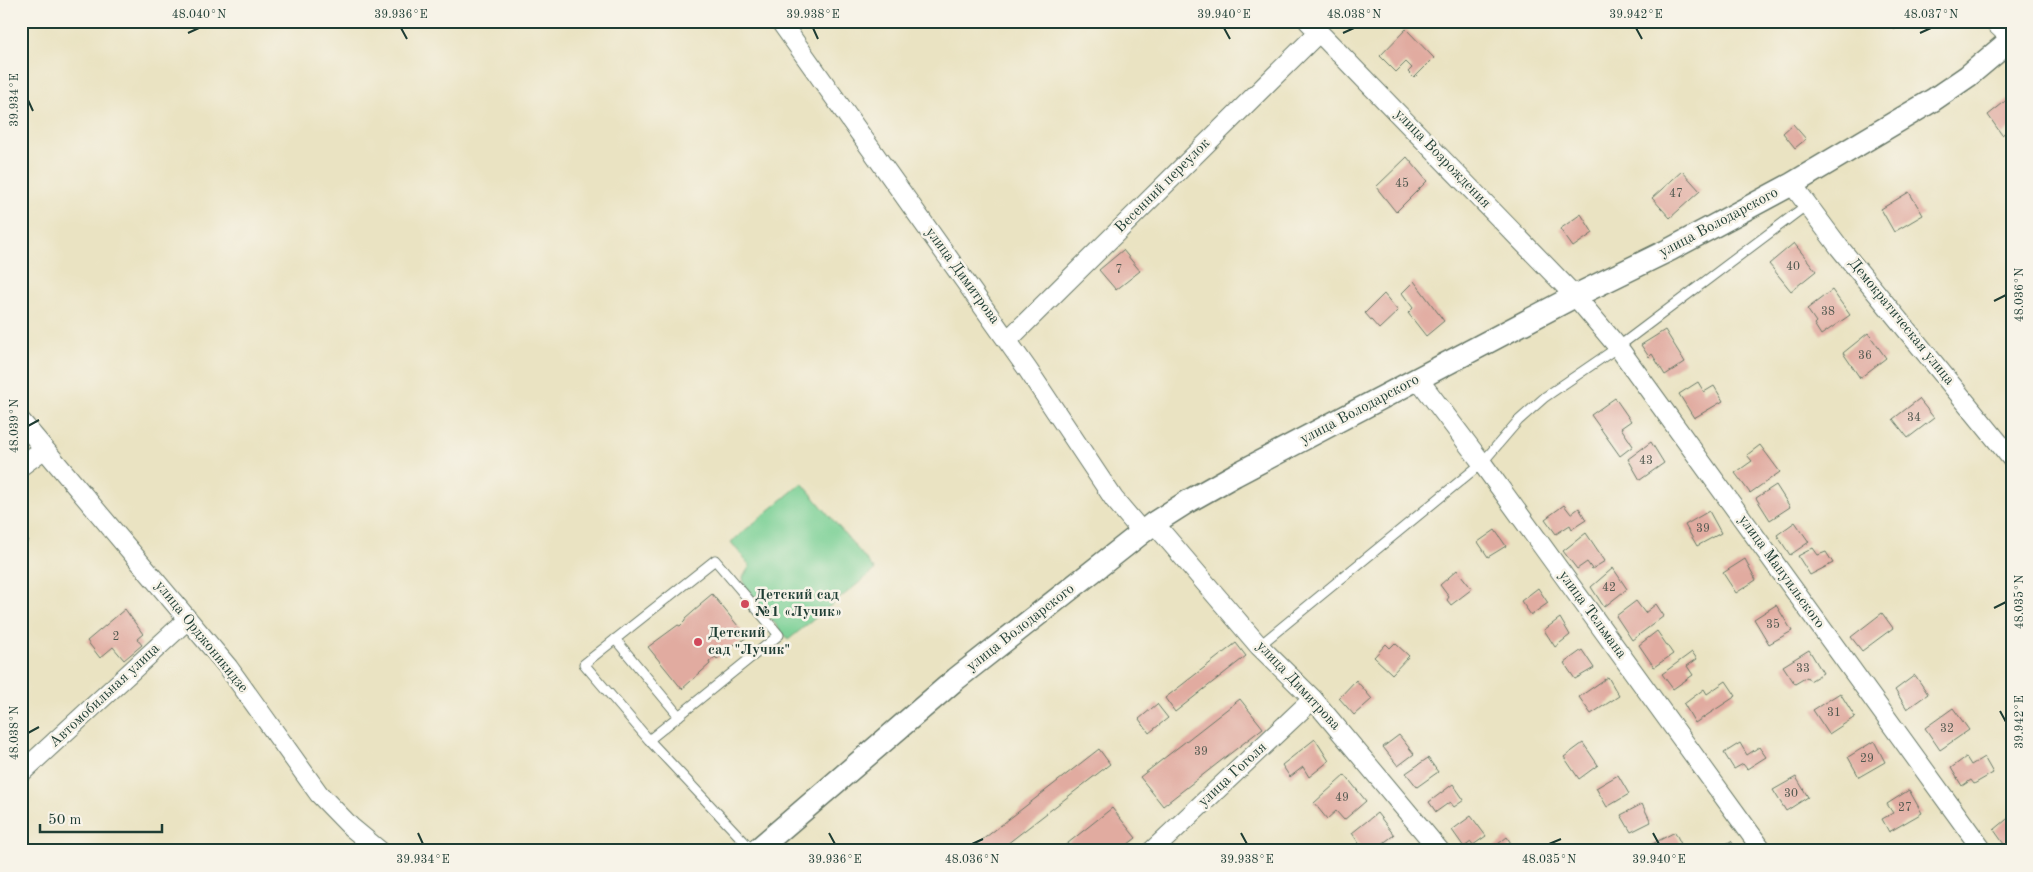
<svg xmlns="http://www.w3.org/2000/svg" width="2033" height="872" viewBox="0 0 2033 872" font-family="'Old Standard TT',serif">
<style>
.green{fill:#7ad095;stroke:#4c8664}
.building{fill:#e1aba0}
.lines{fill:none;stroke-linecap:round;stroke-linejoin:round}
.service-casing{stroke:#676;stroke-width:11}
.minor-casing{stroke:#676;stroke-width:21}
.tertiary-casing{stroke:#676;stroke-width:25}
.service{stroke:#fff;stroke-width:9}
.minor{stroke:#fff;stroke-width:19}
.tertiary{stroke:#fff;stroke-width:22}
.ticks{fill:none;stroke:#1f3d34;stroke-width:2}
.poi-dot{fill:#d1495b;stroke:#f7f3e8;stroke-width:2}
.labels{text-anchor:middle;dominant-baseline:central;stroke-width:5;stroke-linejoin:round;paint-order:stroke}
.number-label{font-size:12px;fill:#50584f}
.street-label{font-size:15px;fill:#1f3d34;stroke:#f7f3e8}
.poi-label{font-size:15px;font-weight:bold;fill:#1f3d34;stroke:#f7f3e8;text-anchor:start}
.neatline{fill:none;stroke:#1f3d34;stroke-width:2}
.ticks-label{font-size:12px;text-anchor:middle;fill:#1f3d34}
</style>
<rect width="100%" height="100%" fill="#f7f3e8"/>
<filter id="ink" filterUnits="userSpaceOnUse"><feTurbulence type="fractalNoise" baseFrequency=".02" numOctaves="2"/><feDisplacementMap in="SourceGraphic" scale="10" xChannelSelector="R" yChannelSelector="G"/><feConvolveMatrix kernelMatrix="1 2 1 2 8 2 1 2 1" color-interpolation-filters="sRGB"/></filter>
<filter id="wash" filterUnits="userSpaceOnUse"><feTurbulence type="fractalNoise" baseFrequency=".0096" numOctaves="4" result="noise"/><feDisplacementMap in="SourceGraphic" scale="20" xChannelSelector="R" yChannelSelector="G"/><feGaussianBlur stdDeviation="1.12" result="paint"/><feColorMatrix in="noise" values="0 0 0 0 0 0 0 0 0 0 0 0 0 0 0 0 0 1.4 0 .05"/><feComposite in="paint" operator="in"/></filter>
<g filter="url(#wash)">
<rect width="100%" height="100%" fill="#eae3c2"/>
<path class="green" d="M802 483 875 570 788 640 744 585 743 577 750 566 731 542Z"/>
<g id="blocks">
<path class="building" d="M1889 21H1905L1895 29Z
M1406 29 1434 58 1414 78 1408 72 1412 68 1406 62 1396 72 1380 56Z
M2012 96V127L2002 135 1988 115Z
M1793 124 1806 139 1795 148 1783 133Z
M1407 157 1427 181 1396 212 1376 187Z
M1682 171 1700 191 1670 218 1652 198Z
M1909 192 1923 215 1894 232 1881 209Z
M1581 214 1593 233 1573 247 1560 229Z
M1794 243 1816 271 1791 291 1769 264Z
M1123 250 1140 271 1116 290 1099 270Z
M1414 281 1444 321 1426 336 1408 313 1413 308 1402 293Z
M1832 290 1850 315 1821 335 1814 324 1816 322 1807 309Z
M1384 294 1398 311 1379 329 1365 313Z
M1665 330 1685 362 1665 375 1652 354 1649 357 1641 345Z
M1868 333 1886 358 1860 378 1843 353Z
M1698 382 1704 392 1714 386 1723 401 1694 418 1679 394Z
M1615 398 1631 421 1621 428 1633 446 1620 456 1591 415Z
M1919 399 1934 418 1908 438 1893 419Z
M1651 442 1664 463 1640 480 1628 459Z
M1760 445 1780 472 1750 493 1735 473 1752 461 1747 455Z
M1776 485 1790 507 1770 520 1756 498Z
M1564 505 1571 514 1579 508 1586 520 1572 529 1570 525 1556 534 1545 519Z
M1709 511 1721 533 1697 546 1685 525Z
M1795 522 1809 542 1790 555 1777 535Z
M21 530 29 541 21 547Z
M1495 530 1506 546 1488 557 1478 542Z
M1586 533 1605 561 1592 569 1587 562 1577 569 1563 551Z
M1813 548 1818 555 1826 552 1833 563 1810 575 1798 556Z
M1745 559 1756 580 1736 593 1723 573Z
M1613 568 1627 589 1604 607 1591 587Z
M1457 570 1472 589 1451 605 1447 600 1449 597 1440 585Z
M1538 588 1548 603 1531 615 1521 601Z
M712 594 747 637 736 645 735 644 717 659 715 657 709 662 710 664 682 689 648 647 678 625 680 626 685 621V619L701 605 700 604Z
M1636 601 1645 613 1656 604 1664 616 1632 640 1616 616Z
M1776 605 1792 631 1769 644 1754 619Z
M125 609 143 634 137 639 142 645 124 660 113 647 100 658 87 641Z
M1882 613 1893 628 1862 651 1851 637Z
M1560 618 1570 635 1555 647 1544 630Z
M1657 631 1673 654 1654 667 1639 645Z
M1236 643 1246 656 1175 712 1165 698Z
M1395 643 1409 656 1392 674 1374 657 1386 644 1390 648Z
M1582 650 1594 668 1575 679 1564 663Z
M1809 650 1823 673 1810 681 1807 677 1795 684 1783 666Z
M1692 652 1697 659 1687 666 1693 675 1673 689 1662 674Z
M1915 675 1928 694 1907 709 1895 690Z
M1608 677 1619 696 1591 714 1579 697Z
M1356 680 1372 699 1354 715 1339 698Z
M1726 681 1736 696 1695 723 1684 704 1704 689 1707 694Z
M1840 693 1855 717 1829 734 1813 710Z
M1240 699 1263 728 1163 806 1140 777Z
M1157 704 1168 718 1149 733 1139 719Z
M1953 708 1969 730 1940 750 1925 728Z
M1399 735 1414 754 1398 766 1383 747Z
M1315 739 1329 761 1309 777 1303 767 1290 777 1282 765Z
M1874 741 1885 762 1859 777 1848 757Z
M1583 743 1598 765 1579 779 1564 757Z
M1740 743 1747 755 1759 747 1766 757 1747 769 1743 764 1734 769 1724 753Z
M1099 749 1110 764 998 851H968Z
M1966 757 1971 765 1984 757 1993 773 1974 784 1971 780 1962 786 1951 768Z
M1428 758 1438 772 1417 787 1406 773Z
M1345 775 1366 801 1344 820 1336 811 1327 819 1314 803Z
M1618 775 1629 794 1607 807 1596 788Z
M1796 777 1808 797 1786 811 1773 790Z
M1453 784 1464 800 1454 807 1450 802 1436 812 1429 802Z
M1909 790 1922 813 1889 832 1882 819 1893 813 1887 804Z
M1642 804 1651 822 1631 832 1621 815Z
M1112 808 1136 838 1119 851H1058Z
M1377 813 1394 835 1373 851H1364L1352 833Z
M2012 815V843L2006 847 1994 830Z
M1471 816 1486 836 1473 845 1471 842 1464 847 1452 830Z
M1675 832 1684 850 1646 851 1645 848Z
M1507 837 1512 845 1504 851H1489Z
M1731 841 1738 851H1715Z"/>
</g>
</g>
<g filter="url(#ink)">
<use href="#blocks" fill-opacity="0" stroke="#676" stroke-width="1"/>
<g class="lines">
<defs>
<path id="service" d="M615 639 679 716
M1259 646 1482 463 1518 421 1545 397 1618 347 1808 204
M649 740 779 635 715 560 584 664 649 740 753 851"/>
<path id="minor" d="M780 21 1028 370 1114 499 1142 532
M1308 21 1575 296 1618 347 1983 851
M1993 21 2012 39
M1792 184 1839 247 2012 459
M1008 340 1319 32
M1419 380 1482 463 1763 851
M21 421 228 667 319 794 351 827 380 851
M21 466 44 449
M1154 523 1259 646 1313 699 1440 851
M21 773 188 619
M1152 851 1313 699"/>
<path id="tertiary" d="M756 851 956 679 1154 523 1187 502 1235 475 1575 296 1671 249 1792 184 1933 100 1968 76 2012 39"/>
</defs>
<use href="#service" class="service-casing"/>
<use href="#minor" class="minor-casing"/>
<use href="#tertiary" class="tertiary-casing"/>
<use href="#service" class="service"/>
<use href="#minor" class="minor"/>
<use href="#tertiary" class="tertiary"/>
</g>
</g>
<path class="ticks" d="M401 28 407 39M813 28 818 39M1224 28 1230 39M1636 28 1642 39M188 33 199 28M1343 33 1354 28M1920 33 1931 28M28 100 33 111M1994 301 2006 295M28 426 39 420M1994 608 2006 602M2000 711 2006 722M28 733 39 727M418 833 423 844M829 833 835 844M1241 833 1247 844M1653 833 1659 844M972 844 983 839M1549 844 1561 839"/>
<g class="poi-dot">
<circle cx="745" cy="604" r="5"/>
<circle cx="698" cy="642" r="5"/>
</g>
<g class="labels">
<g class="number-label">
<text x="1402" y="184">45</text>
<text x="1676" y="194">47</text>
<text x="1793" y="267">40</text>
<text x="1119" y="270">7</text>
<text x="1828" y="312">38</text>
<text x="1865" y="356">36</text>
<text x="1914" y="418">34</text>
<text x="1646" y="461">43</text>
<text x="1703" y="529">39</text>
<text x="1609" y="588">42</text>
<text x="1773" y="625">35</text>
<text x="116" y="637">2</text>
<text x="1803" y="669">33</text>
<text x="1834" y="713">31</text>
<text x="1947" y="729">32</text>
<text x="1201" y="752">39</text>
<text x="1867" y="759">29</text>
<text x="1791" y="794">30</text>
<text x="1342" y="798">49</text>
<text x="1905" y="808">27</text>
</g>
<g class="street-label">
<text transform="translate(1442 159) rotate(46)">улица Возрождения</text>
<text transform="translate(1163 186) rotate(-45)">Весенний переулок</text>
<text transform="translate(1719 223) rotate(-28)">улица Володарского</text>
<text transform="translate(962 276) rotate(54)">улица Димитрова</text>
<text transform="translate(1901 322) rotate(51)">Демократическая улица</text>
<text transform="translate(1360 410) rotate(-28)">улица Володарского</text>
<text transform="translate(1781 572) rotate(54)">улица Мануильского</text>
<text transform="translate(1592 615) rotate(54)">улица Тельмана</text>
<text transform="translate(1021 628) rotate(-38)">улица Володарского</text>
<text transform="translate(201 637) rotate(51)">улица Орджоникидзе</text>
<text transform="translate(1298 686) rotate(47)">улица Димитрова</text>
<text transform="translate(105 696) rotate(-43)">Автомобильная улица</text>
<text transform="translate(1233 775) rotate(-43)">улица Гоголя</text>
</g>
<g class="poi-label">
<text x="755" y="595">Детский сад<tspan x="755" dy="17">№1 «Лучик»</tspan></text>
<text x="708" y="633">Детский<tspan x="708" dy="17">сад "Лучик"</tspan></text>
</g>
</g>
<rect width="2033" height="872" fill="none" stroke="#f7f3e8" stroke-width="55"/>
<path d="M40 824v8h122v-8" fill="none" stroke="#1f3d34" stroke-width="2.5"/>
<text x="48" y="824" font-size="15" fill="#1f3d34" stroke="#f7f3e8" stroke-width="4" paint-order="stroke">50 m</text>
<rect x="28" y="28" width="1978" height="816" class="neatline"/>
<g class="ticks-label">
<text x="199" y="18">48.040°N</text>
<text x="401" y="18">39.936°E</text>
<text x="813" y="18">39.938°E</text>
<text x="1224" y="18">39.940°E</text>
<text x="1354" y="18">48.038°N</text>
<text x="1636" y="18">39.942°E</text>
<text x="1931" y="18">48.037°N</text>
<text transform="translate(14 100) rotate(-90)" y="4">39.934°E</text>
<text transform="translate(2019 295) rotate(-90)" y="4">48.036°N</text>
<text transform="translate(14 426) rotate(-90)" y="4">48.039°N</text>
<text transform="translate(2019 602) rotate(-90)" y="4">48.035°N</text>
<text transform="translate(2019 722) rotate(-90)" y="4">39.942°E</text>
<text transform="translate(14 733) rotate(-90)" y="4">48.038°N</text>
<text x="423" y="863">39.934°E</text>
<text x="835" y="863">39.936°E</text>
<text x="972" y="863">48.036°N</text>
<text x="1247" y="863">39.938°E</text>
<text x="1549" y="863">48.035°N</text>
<text x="1659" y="863">39.940°E</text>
</g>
</svg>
